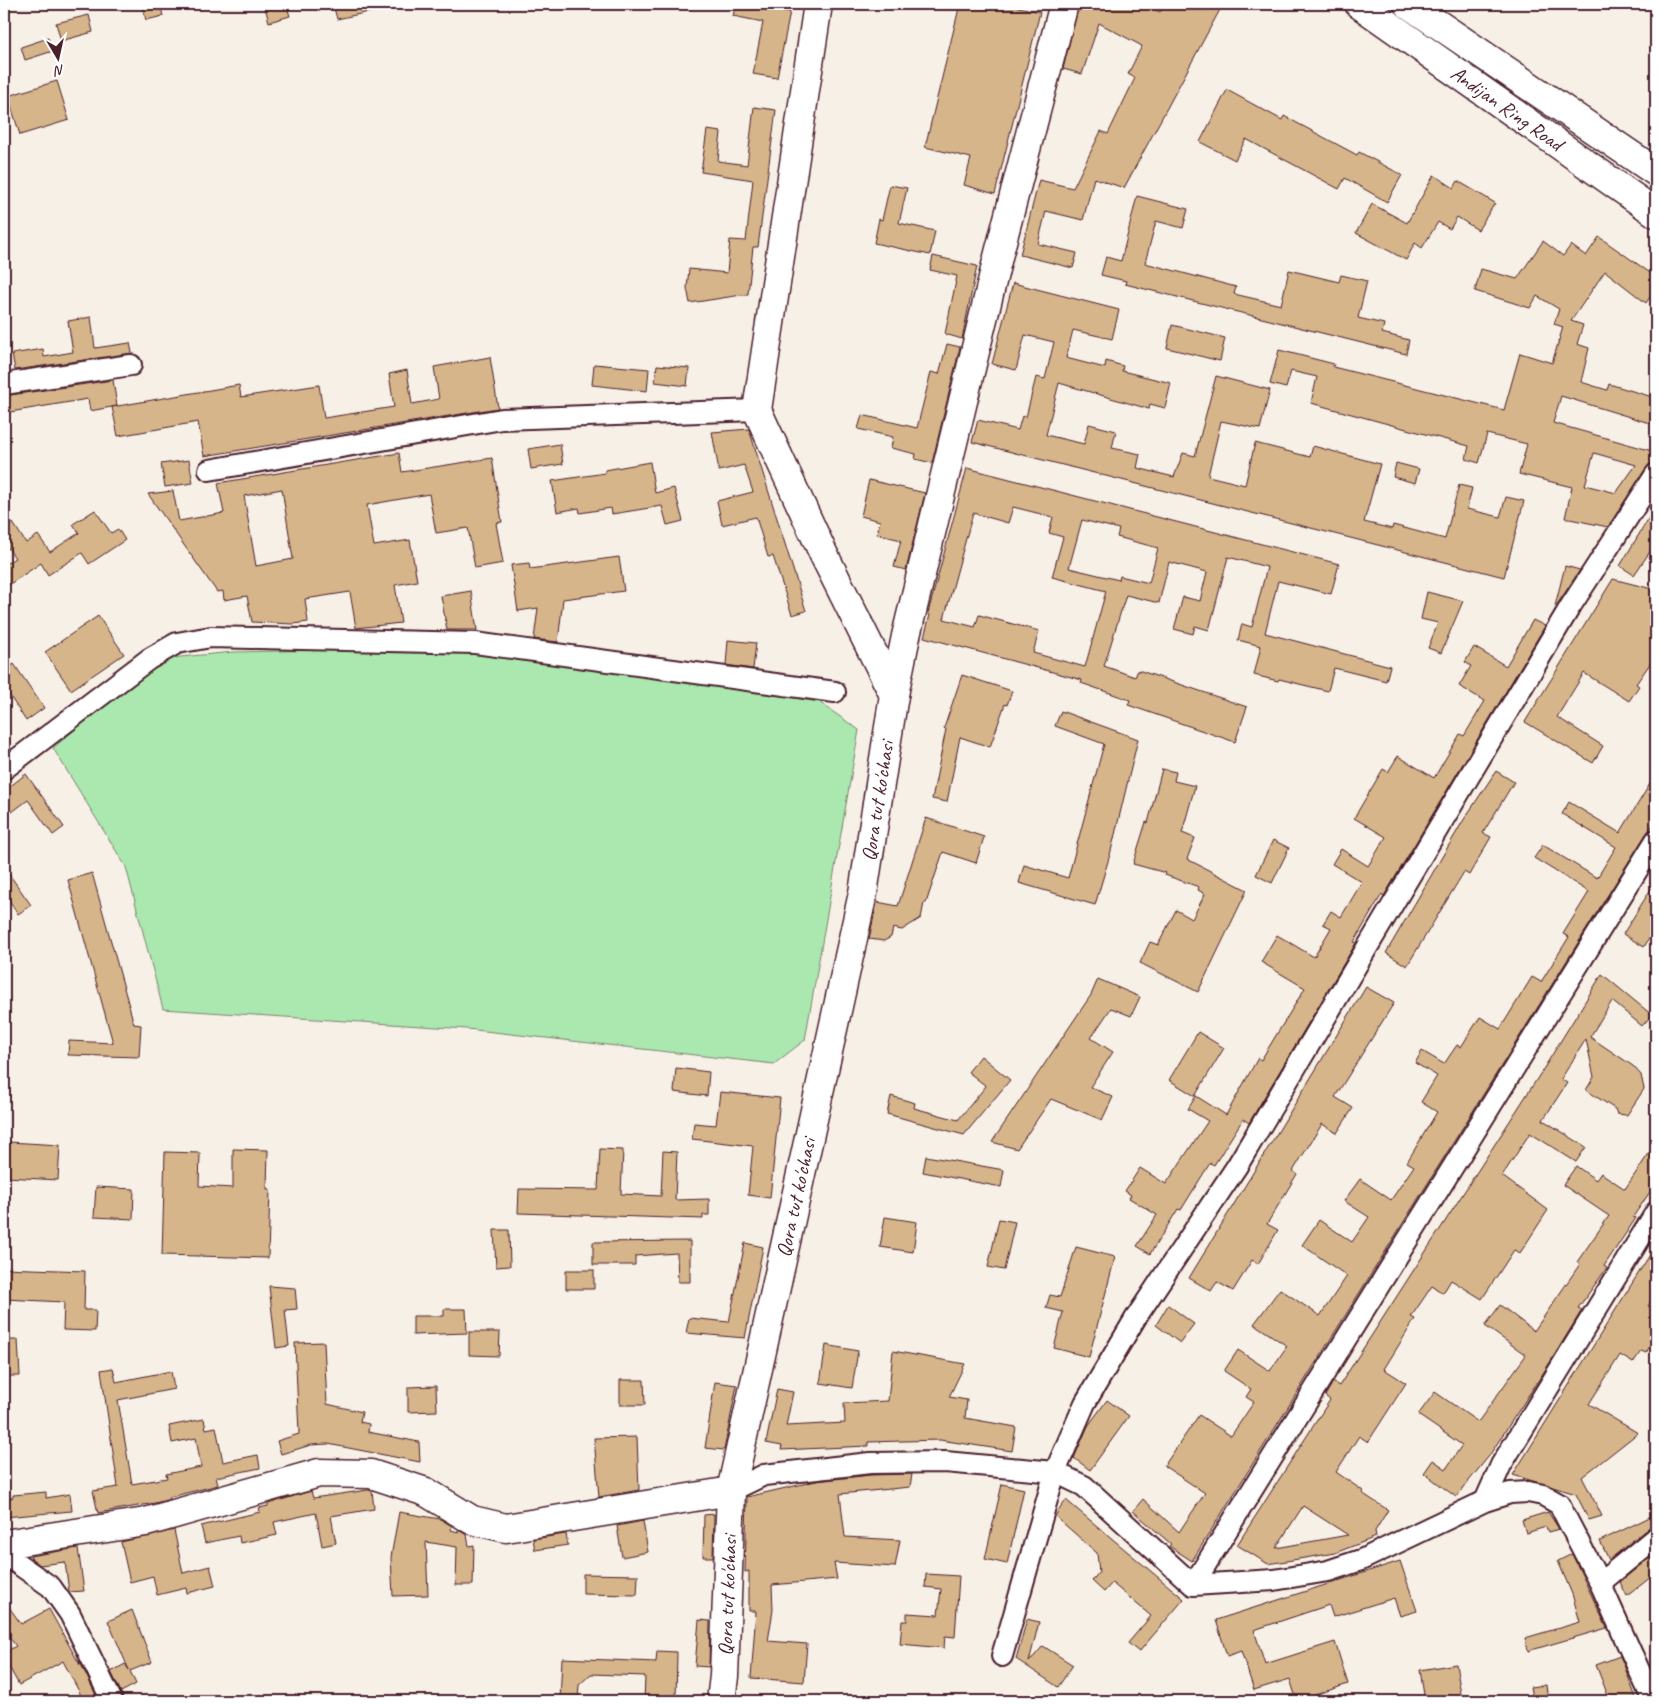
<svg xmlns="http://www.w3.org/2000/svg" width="1660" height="1705" viewBox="0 0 1660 1705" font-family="Caveat,sans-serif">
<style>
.green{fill:#aae8af;stroke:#7a846d}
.building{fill:#d5b589;stroke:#4a1f2b;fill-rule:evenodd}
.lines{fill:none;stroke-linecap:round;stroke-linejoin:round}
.street-casing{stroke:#4a1f2b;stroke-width:24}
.secondary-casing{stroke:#4a1f2b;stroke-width:31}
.highway-casing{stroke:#4a1f2b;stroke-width:31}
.street{stroke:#fff;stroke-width:20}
.secondary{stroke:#fff;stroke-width:28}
.highway{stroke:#fff;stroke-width:28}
.labels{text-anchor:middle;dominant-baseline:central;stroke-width:4.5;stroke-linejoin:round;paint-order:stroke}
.street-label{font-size:21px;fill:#4a1f2b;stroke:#fff}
</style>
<rect width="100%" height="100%" fill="#f7f0e7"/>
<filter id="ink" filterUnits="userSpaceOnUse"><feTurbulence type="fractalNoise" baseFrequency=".02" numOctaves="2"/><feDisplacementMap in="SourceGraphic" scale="10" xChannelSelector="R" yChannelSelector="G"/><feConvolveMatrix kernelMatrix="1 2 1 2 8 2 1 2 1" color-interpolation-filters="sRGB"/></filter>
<g filter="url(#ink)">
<path class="green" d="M472 647 819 702 859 730 805 1040 774 1064 467 1029 163 1009 126 867 53 748 159 659 234 652Z"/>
<path class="building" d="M142 4H160L163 16 146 20Z
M264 4H286L290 16 269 22Z
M333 4H378V10L337 19Z
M736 4H749L790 12 777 78 753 74 763 22 733 16Z
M960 4H1006L1040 12 995 194 964 185 971 158 925 147Z
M1079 4H1144L1160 12 1165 4H1223L1124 188 1094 178 1083 220 1046 211 1038 244 1077 253 1073 268 1020 255 1039 180 1073 188 1101 131 1108 134 1135 78 1128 74 1142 46 1099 23 1082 74 1063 69Z
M89 15 93 32 61 41 56 23Z
M48 38 53 51 25 60 21 47Z
M57 81 69 120 20 135 8 96Z
M1227 90 1282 120 1284 116 1357 155 1359 152 1402 175 1387 202 1345 178 1339 189 1246 139 1235 160 1200 142Z
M754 107 776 110 758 247H753L748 294 690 303 687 288 689 269 727 273 730 240 746 241 753 180 701 172 707 130 721 132 718 161 747 165Z
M1434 175 1454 188 1458 181 1495 203 1478 230 1457 217 1450 229 1438 222 1422 248 1415 243 1406 260 1356 233 1372 204 1407 223Z
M890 185 907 188 899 223 935 231 930 255 874 243 879 219 882 220Z
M1137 196 1188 209 1183 228 1156 221 1145 263 1236 287 1234 294 1281 305 1289 270 1339 282 1341 275 1367 281 1358 318 1384 324 1382 333 1409 340 1406 354 1125 284 1126 281 1101 275 1106 257 1121 261Z
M1599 237 1656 277V288L1646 303 1605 271 1571 321 1583 325 1577 344 1589 348 1581 382 1607 390 1609 384 1656 398V425L1561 396 1553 423 1656 452V459L1646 468 1608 527 1565 518 1572 487 1519 474 1527 444 1487 434 1479 463 1466 459 1469 446 1311 403 1317 377 1291 371 1286 388 1270 384 1279 350 1334 364 1333 367 1504 410 1520 353 1552 363 1563 327 1554 324 1559 309 1537 296 1530 308 1475 291 1481 269 1517 279 1543 241 1563 256 1571 245 1586 256ZM1594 453 1636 465 1616 493 1585 485Z
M933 256 977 266 962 339 945 334 957 276 930 270Z
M1013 283 1119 310 1112 339 1073 330 1066 358 1105 368 1106 361 1123 366 1122 371 1171 383 1165 408 1150 404 1149 409 1059 383 1046 435 1084 444 1089 424 1116 431 1112 448 1140 454 1137 468 1174 477 1183 453 1195 456 1216 376 1270 390 1260 429 1221 421 1208 476 1245 485 1255 443 1310 457 1313 446 1380 464 1364 522 1392 529 1393 525 1445 539 1459 485 1472 488 1467 509 1500 517 1506 497 1524 501 1504 577 972 442 978 420 1018 430 1022 416 1026 417 1036 377 1045 379 1054 342 1025 335 1016 370 992 364Z
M91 317 95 348 130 343 132 353 15 370 12 354 43 349 44 357 73 352 68 321Z
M1172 325 1225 338 1220 361 1167 348Z
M947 344 960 347 932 463 915 459 916 454 891 448 893 437 858 429 862 415 917 428 931 372 939 374Z
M490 357 498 408 204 456 198 422 118 436 112 407 239 385 241 397 319 385 324 418 394 407 389 374 407 370 412 404 439 399 434 367Z
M594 364 649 369 647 391 592 385Z
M657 365 689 368 687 386 655 382Z
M113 380 117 406 90 411 88 399 4 413V396Z
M749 429 806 611 792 615 773 556 768 557 756 517 722 525 717 501 753 492 744 465 719 471 712 432Z
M560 444 563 464 531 469 528 449Z
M399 453 402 472 492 458 502 522 496 523 503 563 475 568 468 528 436 533 429 494 367 505 374 546 410 540 417 581 395 585 401 623 356 628 350 592 305 599 308 622 293 624 252 622 247 596 224 600 223 591 217 592 148 494 173 491 179 521 224 513 218 483ZM282 489 293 559 256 566 244 496Z
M189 460 193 483 165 487 161 464Z
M650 462 655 493 674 488 683 521 667 525 662 506 612 514 611 508 580 513 579 508 557 512 552 481 605 473V470Z
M1396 463 1419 469 1415 483 1393 477Z
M967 468 1339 564 1331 594 1278 581 1265 633 1390 666 1386 681 1334 668 1328 691 1279 679 1278 681 1254 675 1261 646 1238 640 1242 624 1252 627 1267 567 1228 557 1209 630 1195 626 1193 634 1174 629 1183 597 1200 601 1207 572 1169 562 1159 603 1126 595 1104 666 1135 677 1138 670 1247 707 1235 742 1128 705 1130 700 1081 683 1082 680 924 637 930 615 928 613ZM1013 507 1053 517 1049 533 1063 537 1052 577 1106 591 1085 667 1033 653 1039 631 979 615 975 627 944 619 973 513 1008 523ZM1082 520 1119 529 1117 537 1158 548 1149 583 1120 576 1119 580 1069 568Z
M869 480 925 493 906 570 894 567 901 540 877 534 880 521 861 516Z
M1656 506V543L1634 575 1620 566Z
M95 510 111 533 118 529 125 540 89 564 82 553 48 575 41 563 4 588V565L15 558 4 542V529L13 523 26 543 38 535 50 552 79 533 73 524Z
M619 557 624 591 563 599 558 642 534 639 538 608 518 611 511 565 529 563 530 569Z
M1565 566 1580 570 1556 606H1555Z
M1613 579 1656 590V655L1636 684 1639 686 1629 701 1584 673 1557 717 1603 746 1593 763 1525 722Z
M471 591 477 630H447L441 596Z
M1427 592 1463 601 1441 653 1428 648 1438 623 1421 619Z
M98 616 124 654 71 690 45 652Z
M1533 620 1545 626 1384 896 1382 894 1354 942 1356 943 1249 1123 1243 1119 1214 1165 1210 1163 1181 1210 1178 1209 1150 1254 1137 1246 1157 1215 1129 1198 1131 1195 1125 1191 1140 1168 1166 1184 1208 1121 1188 1109 1196 1096 1226 1115 1258 1058 1261 1060 1305 988 1261 962 1277 935 1314 957 1331 928 1323 924 1331 911 1341 917 1362 882 1332 864 1341 849 1368 866 1386 837 1354 818 1383 769 1388 772 1398 756 1434 778 1460 734 1464 736 1485 701 1459 686 1471 666 1465 662 1474 647 1506 666Z
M728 640 756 643 753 669 726 665Z
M14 664 44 708 26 721 4 687V671Z
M962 675 1012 691 1007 705 1005 704 990 747 960 737 947 802 932 799 946 729 944 728Z
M1061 711 1138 739 1111 851 1095 905 1019 883 1024 865 1068 878 1104 744 1055 726Z
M1162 769 1176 772 1174 781 1195 786 1182 833 1195 838 1187 859 1247 890 1198 992 1140 963 1150 942 1158 945 1176 910 1192 919 1205 894 1198 890 1199 887 1165 875 1166 873 1133 864 1146 822 1148 823Z
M1496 771 1514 782 1483 833 1491 837 1469 875 1464 872 1407 966 1386 953 1463 821Z
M26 774 64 827 53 835 28 800 4 818V791Z
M1656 774V821L1646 834 1192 1561 1169 1546 1171 1544 1133 1511 1143 1499 1179 1532 1205 1493 1164 1466 1199 1415 1231 1436 1254 1402 1246 1397 1251 1389 1224 1371 1238 1350 1270 1371 1287 1346 1254 1324 1280 1289 1320 1316 1347 1276 1302 1245 1319 1220 1352 1242 1369 1217 1344 1201 1360 1179 1391 1200 1414 1166 1407 1162 1437 1112 1421 1102 1437 1076 1415 1063 1422 1051 1444 1064 1457 1045 1461 1047 1480 1017 1500 1029 1532 977 1541 982 1569 937 1563 934 1589 892 1534 858 1543 845 1597 878 1616 847 1562 814 1569 802 1620 833Z
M926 818 984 837 976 863 943 852 926 903H924L921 918 902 930 893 928 891 937 884 941 869 939 877 902 898 906Z
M1273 840 1289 848 1272 883 1256 875Z
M4 867 31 905 18 914 4 893Z
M92 873 134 1024 141 1025 139 1057 68 1055 69 1041 113 1043 68 880Z
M1656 881V927L1644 947 1623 934Z
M1602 974 1652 1015 1642 1026 1612 1001 1590 1037 1633 1066 1641 1075 1644 1089 1627 1115 1617 1114 1615 1109 1586 1090 1594 1077 1586 1039 1561 1079 1567 1083 1543 1120 1586 1147 1576 1162 1530 1133 1502 1176 1548 1210 1520 1253 1514 1250 1482 1299 1451 1280 1443 1293 1432 1286 1411 1317 1415 1319 1384 1369 1406 1383 1368 1442 1359 1436 1336 1472 1363 1491 1362 1493 1388 1510 1375 1531 1376 1537 1335 1553 1268 1564 1237 1545 1330 1400 1325 1396 1333 1382 1339 1386 1544 1068ZM1303 1506 1348 1535 1276 1548Z
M1098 979 1140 997 1131 1016 1111 1008 1091 1038 1113 1052 1090 1087 1113 1097 1102 1120 1051 1099 1017 1149 992 1142 1091 995Z
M1366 987 1394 1003 1335 1097 1353 1108 1337 1133 1322 1124 1293 1171 1297 1174 1267 1224 1278 1230 1258 1264 1252 1260 1233 1291 1217 1282 1211 1291 1189 1278Z
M1198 1032 1224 1048 1195 1096 1169 1080Z
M981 1056 1010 1080 964 1135 887 1114 891 1096 915 1103 914 1108 958 1120 986 1086 968 1072Z
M676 1068 709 1072 707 1096 674 1092Z
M720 1092 780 1098 770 1198 748 1195 753 1146 692 1139 694 1123 716 1125Z
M9 1142 60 1145 58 1180 6 1177Z
M1656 1143V1183L1633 1217 1636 1218 1604 1266 1607 1268 1578 1308 1582 1310 1549 1364 1489 1456 1456 1497 1424 1473 1433 1460 1446 1469 1462 1445 1418 1415 1435 1392 1478 1422 1526 1355 1485 1326 1500 1305 1534 1331 1580 1264 1577 1262 1609 1216 1563 1185 1576 1166 1596 1180 1601 1173 1625 1189Z
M233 1149 268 1150 267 1189H270L268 1258 162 1255 165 1152 200 1153 199 1186 233 1188Z
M600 1149 623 1150 621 1194 661 1196 663 1151 677 1152 675 1200 709 1199V1215H703V1219L518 1213 519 1189 598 1190Z
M926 1156 1004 1170 1001 1187 923 1172Z
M96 1187 134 1189 133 1219 94 1217Z
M885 1217 917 1222 913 1252 880 1247Z
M999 1219 1015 1222 1004 1270 988 1267Z
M494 1230H509L510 1266 496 1267Z
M690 1241V1282H678L677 1253 635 1256V1265H593V1242Z
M745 1243 763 1247 745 1338 686 1333 689 1318 729 1322Z
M1656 1245V1293L1648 1306 1656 1310V1336L1646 1353 1641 1351 1633 1363 1620 1355 1589 1404 1638 1433 1582 1477 1602 1516 1589 1520 1576 1494 1513 1475Z
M1076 1247 1115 1257 1089 1357 1054 1348 1063 1312 1046 1308 1050 1295 1060 1297Z
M4 1268 85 1271 84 1310H96L95 1331 63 1330 64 1302 4 1299Z
M566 1270H594V1289H566Z
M269 1286 295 1288 297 1309 285 1310 289 1346 276 1348Z
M1168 1305 1194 1324 1180 1343 1156 1325Z
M444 1309H466L467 1333 413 1335V1316H444Z
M469 1332H500L499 1356 469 1355Z
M4 1340H18L20 1376H4Z
M324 1342 327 1404 362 1412 360 1422 369 1424 368 1432 419 1442 420 1462 328 1444 311 1445 281 1454 277 1441 299 1434 295 1343Z
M826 1345 858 1351 852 1388 820 1383Z
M893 1351 965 1364 949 1397 967 1400 965 1418 1016 1427 1012 1451 940 1440 868 1442V1446L781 1450 782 1446 766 1443 777 1389 793 1392 786 1426 845 1423 844 1403 888 1401Z
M113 1368 116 1382 171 1371 174 1389 118 1400 132 1484 167 1478 166 1474 201 1467 196 1438 172 1443 169 1426 204 1419 206 1429 216 1427 223 1462 258 1455 260 1468 216 1477 218 1485 170 1497V1499L155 1503 98 1513 93 1491 118 1487 101 1370Z
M620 1380H644L645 1405H620Z
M715 1382 737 1385 724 1450 705 1448Z
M436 1386 437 1411 408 1412V1387Z
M1107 1400 1129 1416 1090 1470 1074 1458 1088 1426Z
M637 1437 639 1490 599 1497 594 1438Z
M912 1474 910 1487 840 1494 845 1537 900 1540 895 1567 834 1563 837 1579 772 1585 773 1610 768 1641 807 1644 804 1682 751 1678 756 1611H749V1571L745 1572 747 1497 816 1481 871 1475Z
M1002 1484 1024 1489 1007 1564 985 1559Z
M368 1490 372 1491 374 1509 331 1516 336 1543 322 1546 316 1513 274 1522 277 1535 240 1543 239 1536 205 1543 201 1526 260 1512 259 1508 268 1506V1504L311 1491 313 1498Z
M46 1492V1498L70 1494 72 1511 4 1517V1502L13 1497V1495Z
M1066 1500 1184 1599 1139 1652 1128 1643 1151 1616 1112 1583 1104 1592 1092 1581 1099 1572 1097 1553 1055 1516Z
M399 1512 440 1519 452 1526 451 1530 458 1532V1530L467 1535 469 1546 474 1545 473 1585H456L457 1547 426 1542 428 1595 393 1596 391 1557Z
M1548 1512 1559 1529 1548 1532 1546 1527 1526 1533 1522 1520Z
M714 1514 713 1557H703L704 1515Z
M1656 1514V1525L1648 1528 1609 1560 1600 1541Z
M643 1521 648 1552 622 1557 617 1526Z
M174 1530 183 1573 210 1566 215 1586 187 1593 186 1588 157 1595 153 1576 130 1582 121 1542Z
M566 1534 568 1545 535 1550 533 1539Z
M78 1548 84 1591 69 1592 65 1562 40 1565 31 1558 30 1556Z
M1656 1552V1573L1627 1596 1620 1582Z
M1572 1554 1607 1628 1528 1651 1525 1638 1580 1622 1572 1594 1558 1561Z
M1400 1561 1417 1611 1400 1616 1394 1598 1333 1617 1329 1605 1254 1630 1265 1664 1335 1642 1348 1684 1297 1701 1290 1679 1254 1690 1241 1651 1227 1656 1216 1620Z
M583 1574 638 1575 637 1595 583 1594Z
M926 1574 959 1576 955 1637 945 1636 944 1648 900 1644 902 1621H907V1613L938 1615 941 1589 925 1587Z
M4 1600 21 1624 49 1609 80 1665 79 1660 99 1701H84L63 1661 19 1685 4 1658V1653L16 1646 4 1630Z
M132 1610 152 1662 130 1671 136 1684 121 1692 111 1672 125 1664 129 1670 108 1621Z
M1027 1619 1039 1622 1029 1662 1043 1646 1073 1665 1058 1687 1016 1659Z
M699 1620 710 1621 709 1667 695 1666Z
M657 1651 677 1652 676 1701H644L645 1676 591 1674 579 1685 578 1701H560L562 1658 656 1662Z
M1620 1656 1624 1665 1637 1701H1610L1596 1665Z
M1456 1664 1462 1700 1425 1701 1420 1670Z
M1546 1685 1548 1701H1533L1530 1687Z"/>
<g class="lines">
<defs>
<path id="street" d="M4 384 131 365
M209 470 502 419 757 410
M4 769 149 659 177 643 211 637 475 643 835 692
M731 1491 764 1475 870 1463 945 1462 1055 1472 1084 1486 1193 1585 1274 1580 1328 1571 1361 1560 1485 1501 1510 1493 1528 1492 1543 1495 1559 1504 1600 1583 1653 1701
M1485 1501 1501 1465 1656 1212
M4 1554 51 1587 70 1614 112 1701
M1600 1583 1656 1537
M1193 1585 1656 840
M1002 1656 1055 1472 1085 1403 1135 1319 1237 1166 1570 607 1656 474"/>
<g id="secondary">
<path d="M818 4 757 410 824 555 894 695"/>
<path d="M4 1544 146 1522 319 1473 371 1474 426 1492 472 1520 506 1528 731 1491"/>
<path id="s1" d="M721 1701 724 1676 731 1491 863 893 894 695 906 636 998 257 1064 4"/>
</g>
<g id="highway">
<path id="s2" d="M1359 4 1656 213"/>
<path d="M1408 4 1656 172"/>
</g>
</defs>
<use href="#street" class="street-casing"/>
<use href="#secondary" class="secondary-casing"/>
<use href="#highway" class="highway-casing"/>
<use href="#street" class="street"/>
<use href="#secondary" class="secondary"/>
<use href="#highway" class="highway"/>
</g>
</g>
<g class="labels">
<g class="street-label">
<text stroke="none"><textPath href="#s2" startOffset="181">Andijan Ring Road</textPath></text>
<text stroke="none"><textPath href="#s1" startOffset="916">Qora tut ko'chasi</textPath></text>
<text stroke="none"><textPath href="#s1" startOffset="511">Qora tut ko'chasi</textPath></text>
<text stroke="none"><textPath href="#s1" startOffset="106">Qora tut ko'chasi</textPath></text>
</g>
</g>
<rect width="1660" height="1705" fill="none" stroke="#fff" stroke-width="20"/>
<rect x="10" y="10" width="1640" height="1685" fill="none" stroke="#4a1f2b" stroke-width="2" filter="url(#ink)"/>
<g transform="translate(58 58) rotate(171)" stroke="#ffffff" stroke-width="4" paint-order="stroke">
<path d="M0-4L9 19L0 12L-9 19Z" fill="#4a1f2b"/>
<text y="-8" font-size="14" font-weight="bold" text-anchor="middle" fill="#4a1f2b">N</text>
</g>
</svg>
